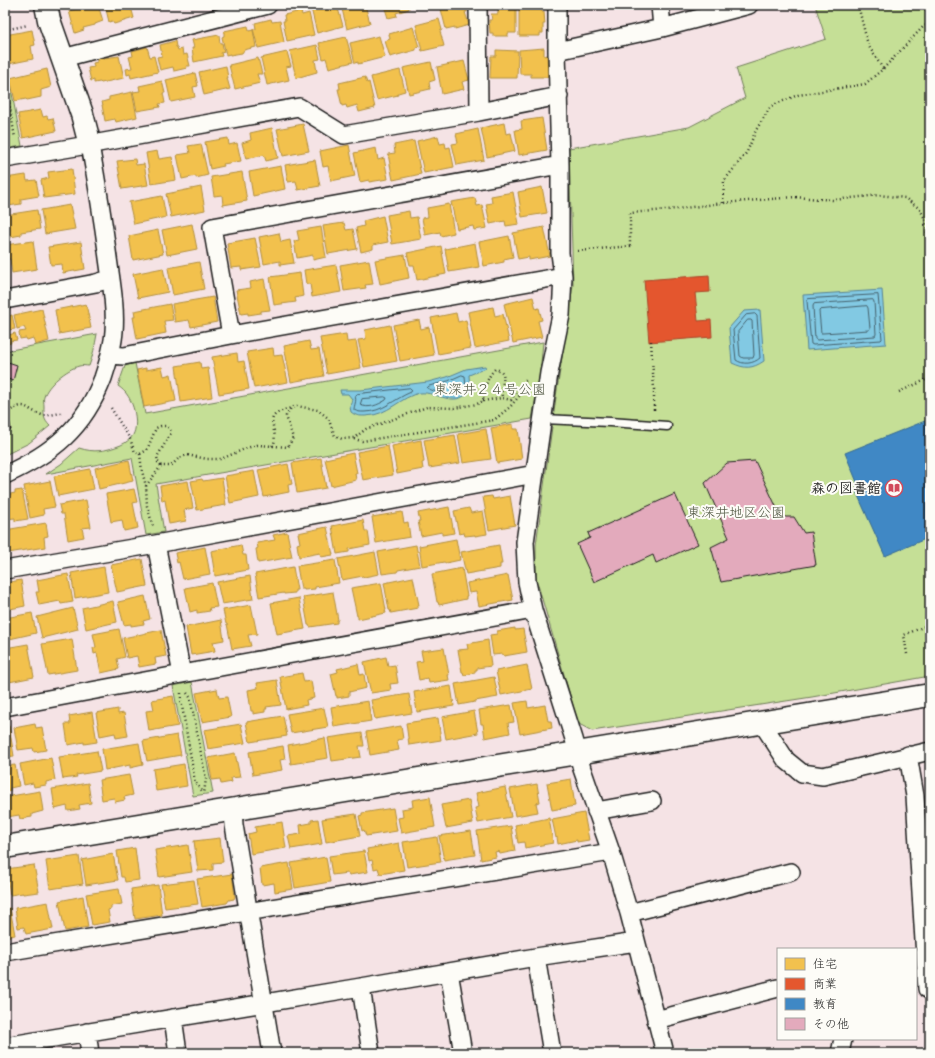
<svg xmlns="http://www.w3.org/2000/svg" width="935" height="1058" viewBox="0 0 935 1058" font-family="Delius,'Klee One',sans-serif">
<style>
.green{fill:#c5df96;stroke:#707e59}
.water{fill:#82c9e3;stroke:#598493}
.homes{fill:#f2c14e;stroke:#b2903f}
.shops{fill:#e4572e;stroke:#a84529}
.schools{fill:#3f88c5;stroke:#346892}
.lines{fill:none;stroke-linecap:round;stroke-linejoin:round}
.shore{stroke:#45616c;stroke-width:1}
.building{fill:#e3aabc;stroke:#1c1c1c}
.lane-casing{stroke:#1c1c1c;stroke-width:11}
.street-casing{stroke:#1c1c1c;stroke-width:20}
.secondary-casing{stroke:#1c1c1c;stroke-width:25}
.path{stroke:#1c1c1c;stroke-width:2.5;stroke-dasharray:1 3;stroke-linecap:butt}
.lane{stroke:#fdfcf7;stroke-width:8}
.street{stroke:#fdfcf7;stroke-width:17}
.secondary{stroke:#fdfcf7;stroke-width:22}
.labels{text-anchor:middle;dominant-baseline:central;stroke-width:4;stroke-linejoin:round;paint-order:stroke}
.park-label{font-size:14px;fill:#4f5641;stroke:#fdfcf7}
.poi-label{font-size:14px;font-weight:bold;fill:#1c1c1c;stroke:#fdfcf7;text-anchor:end}
</style>
<rect width="100%" height="100%" fill="#f5e3e5"/>
<filter id="ink" filterUnits="userSpaceOnUse"><feTurbulence type="fractalNoise" baseFrequency=".025" numOctaves="2"/><feDisplacementMap in="SourceGraphic" scale="8" xChannelSelector="R" yChannelSelector="G"/><feConvolveMatrix kernelMatrix="1 2 1 2 8 2 1 2 1" color-interpolation-filters="sRGB"/></filter>
<g filter="url(#ink)">
<path class="green" d="M815 5H930V676L812 697 592 731 579 724 576 716 536 578V545L557 390 573 285 569 148 689 127 745 98 736 68 826 39Z
M5 57 22 146 5 149V143H8L5 124Z
M97 334C95 345 93 356 89 366 86 366 82 365 79 366 67 369 47 385 44 397 43 399 44 403 44 406 44 416 43 419 50 426L29 443 5 455V351Z
M543 342 540 373 532 419 156 484 164 532 146 535 132 458 46 474 61 464 79 448C94 453 106 451 121 445 125 443 130 440 133 435 139 424 134 402 125 392 123 390 121 388 118 386L125 366 135 363 145 414Z
M192 682 213 793 193 796 173 686Z"/>
<path class="water" d="M882 290 886 344 807 350 803 295Z
M760 310 764 361C752 369 745 369 732 363L729 328 744 311Z
M485 366 486 368 469 375 470 391C454 409 437 391 420 393 401 396 388 416 365 416 359 416 356 416 351 412L350 407 352 399 348 394H341L340 390H361L428 382 447 377 466 369Z"/>
<path class="homes" d="M93 5H98L103 21 95 24V25L83 28 84 30 75 33 69 11Z
M105 5H136L131 7 134 18 114 24 112 21 109 22Z
M145 5H161L146 9Z
M321 5H337L343 26 317 33 311 8Z
M341 5H365L370 23 347 29Z
M384 5H408L409 9 396 13 397 16 388 18Z
M440 5H465L467 12H465L469 25 455 29V27L446 29Z
M542 6V12H544L545 24H543V33H540V36H519V7Z
M516 8V33H508V36H493V33H490L489 20H492L491 14H498V9Z
M301 11 302 15 309 13 314 35 287 41 283 21H285L284 15Z
M271 19 272 22 280 21 284 42 258 48 253 29H256L255 23Z
M439 19 442 30 440 31 444 46 422 51 416 25Z
M248 26 249 31 253 30 256 47 244 50 242 53 230 55V54L226 55 222 37 224 36V31Z
M413 27 419 47 416 48V50L390 57 385 41 390 39 389 34Z
M32 30 35 45 31 46 33 59 8 64 5 46V35Z
M219 35 220 43H222L224 52 221 53 222 56 194 62 192 48H194L192 40Z
M379 36 385 57 358 64V62L355 63 350 43Z
M346 37 353 62 329 68 326 58 323 59 319 43Z
M175 41 176 47H177L178 50 182 49 183 55 187 54 190 66H186L187 68 174 71 173 67 160 70 157 57 162 56 160 45Z
M317 45 320 59 315 60 317 72 296 78 290 51Z
M147 47 150 57 154 56 158 72 131 78 130 74 127 75 126 69 132 68 129 57 133 56 132 51Z
M544 48V56L547 55 548 77H531V74H520L519 50Z
M496 50 518 51 517 78H490L491 56H496Z
M287 52 291 66 286 67 289 80 267 85 261 58Z
M119 56 124 78 101 83 100 82 94 83V80L91 81 88 68 94 67 93 63 97 62V59Z
M258 58 262 74H257L260 83 235 89 229 65Z
M464 61 469 80 462 82 464 89 442 94 437 67Z
M431 62 435 80 429 82 430 89 409 94 403 68Z
M226 66 228 78H227L230 89 204 95 199 72Z
M47 69 51 87 41 90V97L27 100 26 99 15 101 10 78Z
M400 70 405 91 398 93V95L377 100 371 77Z
M195 73 198 86 193 87 195 97 171 102 166 80Z
M365 77 367 83 369 82 375 108 359 112 357 105 347 108 346 105 342 106 338 89H340L339 83Z
M162 81 165 93H163L165 103 159 104 160 107 137 111 133 92 140 91 139 86Z
M132 92 137 117 116 122 115 119 105 121 102 105H103L102 102 109 100V97Z
M41 110 43 117 47 116 48 119 53 118 56 131 23 138 18 114Z
M542 118 547 150 519 155 515 130 522 129 521 121Z
M504 123 506 134 511 133 515 151 487 157 481 128Z
M303 124 309 151 283 156 277 129Z
M272 128 278 158 266 161 264 155 246 159 242 143 251 140 250 133Z
M478 129 484 160 457 165 452 144 458 143 456 134Z
M438 136 440 144 445 143 446 148 450 147 454 167 424 173 417 141Z
M228 138 229 145 237 143 241 161 223 164 224 166 210 169 205 142Z
M414 141 421 174 393 180 388 154 395 153 394 145Z
M201 144 208 175 196 178V176L182 179 177 155 190 153 188 146Z
M349 145 355 176 331 181 328 166 323 167 320 151Z
M376 148 378 160 384 158 388 179 369 182V180L360 182 354 153Z
M157 151 159 159 172 157 176 180 151 184 146 153Z
M135 159 136 165 144 164 148 185 122 189 117 161Z
M315 160 320 186 298 190 296 181 288 182 285 165Z
M281 166 285 189 253 196 249 172Z
M72 169 75 194 44 198 41 180 49 178 48 172Z
M242 172 247 201 223 205 222 195 214 196 211 177Z
M26 175 27 181 36 180 39 196 21 199V204L8 206 5 186V178Z
M201 187 205 210 171 217 166 194Z
M542 187 547 213 522 217 518 192Z
M513 192 519 224 506 226 505 221 490 224 486 204 492 203 491 196Z
M162 196 166 217 134 224 129 202Z
M475 198 477 206 482 205 487 228 474 230 473 226 457 229 451 202Z
M449 204 454 233 441 236 440 232 425 235 422 218 428 217 427 208Z
M70 205 75 229 45 234 41 210Z
M37 210 40 229 21 232V235L5 238V215Z
M409 211 410 218 417 217 421 239 392 244 387 215Z
M383 216 388 242 373 245V249L361 252 356 228 364 226 363 221Z
M344 223 346 230 353 229 357 249 328 254 323 226Z
M192 224 197 249 167 255 162 230Z
M321 227 326 257 313 260V255L297 258 294 241 299 240 297 231Z
M544 227 550 256 529 260V257L518 259 513 233Z
M158 230 163 254 133 260 129 236Z
M279 233 281 242 290 240 294 263 280 265V261L264 264 259 237Z
M509 236 513 257 504 259V262L484 266 479 242Z
M255 238 261 267 241 270V267L231 268 227 243Z
M33 241 37 269 12 273 10 259H7L5 245Z
M81 242 85 269 63 273 62 264 51 265 48 247Z
M475 243 479 267 449 272 445 249Z
M441 246 446 274 417 280 414 265H410L407 253Z
M405 255 409 278 380 284 375 260Z
M369 260 373 284 365 285 366 288 344 291 340 265Z
M199 262 204 289 173 295 168 268Z
M336 265 341 292 312 297 310 284H306L304 270Z
M163 268 168 292 138 298 133 274Z
M300 273 303 296 295 298 296 302 274 305 270 277Z
M264 279 270 310 261 311V313L248 315V313L241 314 236 290 251 288 250 282Z
M213 297 217 322 191 327 189 320 175 322 172 304Z
M533 297 536 309 539 308 542 320 538 321 542 337 513 343 504 304Z
M86 304 91 328 59 334 55 310Z
M170 304 173 320 164 321 166 333 137 339 133 317H135L134 311Z
M493 307 495 316 503 314 509 341 475 348 468 312Z
M42 309 49 341 35 345 33 338 27 340 26 338 20 339 19 332 26 331 24 327 17 329 14 315Z
M456 313 458 322 466 320 471 348 438 354 431 318Z
M12 315 15 329 8 330 9 335 15 333 17 340 10 341 11 343 5 344V317Z
M419 320 421 329 429 327 434 355 400 361 393 325Z
M390 325 397 361 364 367 358 340 366 339 365 330Z
M346 334 347 342 356 341 361 368 327 374 320 338Z
M309 341 311 350 319 349 324 376 291 382 284 346Z
M273 348 274 356 282 355 288 382 254 388 247 352Z
M237 353 238 362 244 361 249 389 219 394 212 357Z
M200 362 201 369 208 368 212 397 181 402 176 366Z
M162 367 164 376 171 374 176 401 144 407 137 370 146 368V370Z
M513 424V429H518L522 459 497 463 491 428Z
M486 429 491 459 463 463 458 434Z
M455 435 460 463 429 468 424 440Z
M421 440 424 462 422 463 423 469 397 474 392 446Z
M388 446 393 475 363 480 357 452Z
M353 453 357 473H355L356 480 331 486 325 459Z
M321 458 326 488 297 493 292 463Z
M129 460 133 481 99 489 95 468Z
M288 464 292 484 288 485 289 492 264 497 258 470Z
M90 469 94 489 58 496 54 476Z
M254 471 259 497 230 503 225 476Z
M222 478 226 505 197 510 191 481 202 479 203 481Z
M50 481 55 507 43 509 44 515 30 518 24 486Z
M188 481 193 508 184 510 186 521 169 524 165 500 162 501 160 486Z
M134 489 137 502 133 503 138 528 124 531 122 520 111 522 106 494Z
M22 490 28 519 15 521V518L5 519V502L8 501 6 495 15 493V491Z
M492 496 493 499 510 496 515 525 489 530 483 497Z
M86 500 91 527 82 528 84 537 68 540 64 514H61L59 505Z
M449 507 454 533 442 535V532L421 536 418 521H420L418 513Z
M469 508 471 513 483 511 487 534 475 536V535L465 536 464 533 459 534 454 511Z
M402 512 404 523 408 522 410 537 376 543 372 517Z
M363 520 365 531H368L370 545 349 549V552L337 554 332 526Z
M46 523 48 536 44 537 45 547 8 553 5 530Z
M327 527 333 555 321 557 320 553 299 557 297 544 300 543 298 533Z
M287 532 292 557 258 563 256 549 258 548 257 543 275 540 273 535Z
M456 539 460 560 446 563 444 562 422 566 419 546Z
M241 545 243 555H246L248 570 215 576 211 551Z
M416 545 420 566 398 570 397 572 382 574 378 552Z
M499 545 502 564H500V568L466 574 461 552Z
M205 547 210 574 183 579 179 562 177 563 175 553Z
M375 552 379 574 364 577 363 576 342 580 338 559Z
M142 559 147 586 117 592 111 565Z
M335 560 339 583 315 587V589L304 590V589H301L297 566Z
M104 567 108 592 75 598 71 573Z
M293 567 297 590H295V593L284 594V593L259 597 255 574Z
M462 568 467 596H466V599L439 605 438 602H437L432 574Z
M68 574 73 602 61 604 60 601 39 605 36 592H39L37 580Z
M508 575 513 600 479 606 476 592 469 593 467 583Z
M250 576 253 599 222 604 217 582Z
M413 577 419 605H418V608L391 613 390 610H389L384 583Z
M21 580 25 606 5 610V583Z
M212 583 217 607 209 608 210 611 197 613V610L190 612 185 588Z
M381 583 386 610H385L386 613 358 619V616H357L351 588Z
M333 592 338 620H337V623L310 627 309 625H308L303 597Z
M145 596 150 619 143 621 144 624 131 626V624L124 625 118 602Z
M299 598 305 629 277 634 271 603Z
M113 601 117 622 86 629 82 608Z
M251 605 257 634 248 635 251 646 232 649 227 624H226L223 610Z
M73 608 78 629 42 638 37 617Z
M32 613 36 633 5 640V618Z
M221 620 224 640 213 642 215 651 191 655 186 627Z
M515 628V630L523 629 527 652 504 656 503 654 493 655 490 635 497 634V631Z
M119 629 125 657 117 659 119 669 101 673 97 653 94 654 93 648 96 647 93 634Z
M161 630 166 656 155 658 156 664 139 667 137 656 127 658 123 638Z
M72 639 77 670 48 675 42 644Z
M488 640 491 666 477 668V670H475V673L464 675 463 672H462L458 650 468 649 467 644Z
M28 644 34 677 9 682 5 663V648Z
M444 648 449 675H448L449 680 429 683 428 678 419 680 416 662 423 661 421 651Z
M386 657 388 666 395 665 398 683 390 684 391 690 371 693 364 662Z
M358 664 360 675 364 674 366 688 349 692V696L337 698V696H336L331 674 338 672 337 669Z
M527 665 532 689 501 695 496 671Z
M302 673 304 682 311 681 314 698 306 700 307 705 286 709 280 677Z
M494 677 498 697 475 701V702L459 705 455 684Z
M277 680 281 705 266 707 267 709H265V712L253 714V711H251L248 690 258 688 257 683Z
M451 686 454 706 417 712 414 692Z
M217 689 219 698 227 697 231 717 202 722 196 693Z
M409 694 412 713 375 719 371 700Z
M173 696 178 726 149 731 146 711 154 710 152 700Z
M368 701 371 721 334 727 331 707Z
M527 701 528 708 545 705 548 721H551L552 728 520 734 514 703Z
M511 705 514 722 508 723 510 733 485 738 483 724H481L479 710Z
M324 708 328 727 291 733 287 714Z
M118 709V714L124 713 128 736 116 738 115 733 100 736 96 713Z
M474 711 478 733 446 739 442 717Z
M92 712 97 742 84 744V742L68 745 65 724H70L69 716Z
M283 716 287 736 250 742 246 722Z
M438 718 441 740 409 745 406 723Z
M35 724 36 728 42 727 46 750 34 752 33 748 18 750 14 728Z
M241 724 245 743 208 749 204 730Z
M5 726H9L14 756 5 757Z
M401 726 403 739 397 740 399 750 370 755 366 732Z
M362 733 364 746H359L361 757 332 761 328 738Z
M177 735 181 755 147 761 143 741Z
M325 738 328 758 291 764 288 745Z
M139 743 143 765 130 768V765L105 770 102 749Z
M283 746 285 759 280 760 282 770 253 775 249 752Z
M97 751 101 771 76 775 77 777 63 779 59 757Z
M235 753 240 777 231 778 232 782 221 784 220 779 212 780 208 758Z
M51 758 55 780 46 782V785L34 787 33 783 24 785 20 764Z
M184 764 187 786 156 791 153 769Z
M15 765 19 786 10 788V791L5 792V766Z
M129 775 133 795 124 797 125 800 115 802 114 798 102 800 99 780Z
M571 779 575 806 552 810 547 783Z
M88 783 91 803 79 805 80 809 68 811 67 806 55 809 52 789Z
M537 784 540 802 536 803 538 812 515 816 510 789Z
M505 787 511 817 478 823 475 808 479 807 476 793Z
M40 791 43 811 32 814V817L20 819 19 815 7 817 5 806V797Z
M430 797 435 827 401 833 398 818 403 817 402 809 413 807 412 800Z
M469 800 473 823 446 828 441 805Z
M393 808 397 831 366 836 364 830 362 831 359 816 362 815V813Z
M584 813 589 840 577 842V840L558 844 557 837 556 838 552 819Z
M356 814 360 836 326 842 322 819Z
M549 818 553 843 525 848 524 842 518 843 515 825Z
M318 819 322 844 291 849 288 836 301 834 300 825 311 823V820Z
M282 822 286 848 251 854 248 834 256 832 255 827Z
M511 826 515 851 500 854 499 851 495 852 496 857 481 860 477 831Z
M471 831 475 855 444 860 439 836Z
M437 837 441 862 407 867 403 842Z
M220 838 223 862 213 863V870L198 871 194 841Z
M399 843 404 870 380 874 378 868 374 869 372 860 369 861 367 849Z
M188 845 192 872 159 877 155 850Z
M135 848 139 880 125 882 124 877H121L117 851Z
M364 851 368 872 349 875 348 873 332 875 329 856Z
M113 854 118 880 86 885 82 860Z
M79 856 83 884 50 889 46 861Z
M326 857 330 882 295 888 291 863Z
M289 863 293 889 275 892 274 883 262 885 260 868Z
M34 865 39 892 23 894V893L10 895 6 869Z
M232 874 235 897 234 899 229 900 227 903 202 907 197 879Z
M194 880 198 904 165 908 161 884Z
M158 885 162 915 135 919 131 889Z
M119 889 122 904 111 906V909L108 910 110 922 92 925 86 894Z
M83 896 88 927 65 931 59 901Z
M48 902 53 929 26 934 24 927 18 928 15 908Z
M10 908 15 935 5 937V909Z"/>
<path class="shops" d="M709 275 710 292 695 293 698 321 711 320 712 337 649 342 644 280Z"/>
<path class="schools" d="M930 419V537L885 556 855 489 859 487 845 453Z"/>
<g class="lines">
<path class="shore" d="M878 295 882 339 881 340 813 345 811 344 807 301 808 299Z
M873 300 874 302 876 334 875 336 817 340 815 339 813 306 814 304Z
M867 306 868 308 870 328 869 330 823 333H821L819 311 820 310Z
M755 314 757 316 760 358C753 364 743 365 736 360L733 330 746 315Z
M748 320H751L752 321 754 355 753 358H743L740 356 738 332Z
M462 375 465 376 466 388C458 400 437 393 427 388L429 386 448 381Z
M410 388 412 390 411 392C394 399 383 412 364 412 360 412 358 412 354 410 354 405 357 401 355 396L357 394Z
M385 397 387 398 386 400C378 405 369 409 360 405L362 399Z"/>
</g>
<path class="building" d="M5 361 17 365 13 381 5 378Z
M5 398 11 430 5 431Z
M755 461 781 517H794L804 533 811 532 816 565 721 582 711 547 729 538 705 483 727 463Z
M675 494 698 544 656 563 653 555 594 582 577 544 590 538 588 533Z"/>
<g class="lines">
<defs>
<path id="lane" d="M543 419 610 422 667 426"/>
<path id="street" d="M478 5 479 112
M557 5V51L560 165V253L563 276 561 315 549 373 525 542 527 582 533 610 574 739 582 769 611 852 629 913 665 1053
M660 5 662 28
M557 51 662 28 749 5
M63 58 268 5
M5 159 76 147 299 107 344 135 479 112 559 96
M5 300 96 283 110 279
M231 335 212 227 560 165
M110 355 124 356 231 335 563 276
M5 475C53 453 84 428 103 378 108 363 113 347 114 331 116 307 111 281 108 258 103 220 97 183 90 145
M156 544 182 674
M5 570 156 544 535 474
M5 707 182 674 533 610
M762 723 786 760 802 773 823 776 930 751
M908 755 915 796 927 989
M233 809 234 825 272 1053
M596 811 652 801
M629 913 791 872
M5 952 611 852
M536 957 552 1053
M449 972 463 1053
M361 987 371 1053
M173 1018 178 1053
M656 1020 778 988
M87 1032 90 1053
M5 1046 361 987 536 957 636 942
M840 1053 843 1039"/>
<path id="secondary" d="M46 5 49 20 82 114 90 145
M5 847 930 695"/>
</defs>
<use href="#lane" class="lane-casing"/>
<use href="#street" class="street-casing"/>
<use href="#secondary" class="secondary-casing"/>
<path class="path" d="M858 5 868 45 883 69
M5 30 28 25
M5 79 15 138
M723 203 724 181 747 152 756 130 771 106 798 95 865 84 883 69 923 27 930 23
M578 251 630 246V213L677 209 723 203 795 197 833 200 879 195 905 198 920 209 925 219 928 239 930 243
M651 341 654 389V411
M899 392 930 378
M483 401 502 398
M111 408 130 439 135 452 140 454 147 450 156 428 161 426H167L170 429 171 433 157 457 158 462 161 466H171L179 458 187 455 207 459H221L247 448 257 445 288 447 293 438 286 416 291 408 297 406 318 410 328 418 335 436 342 439 354 438 366 429 427 407 454 408 477 404 483 401C485 389 486 378 495 369 507 371 503 379 502 388 501 392 502 395 502 398L511 400C516 392 520 384 528 379
M8 412C27 400 24 409 42 415 47 416 55 414 61 413
M354 439 362 441 494 420 510 407 526 388
M272 446 274 444C278 424 260 416 291 408
M140 454 142 471 146 486 147 506 153 526
M146 486 161 466
M907 654 904 635 930 624
M181 693V700L195 782 203 792
M187 693 190 697 206 779 204 793"/>
<use href="#lane" class="lane"/>
<use href="#street" class="street"/>
<use href="#secondary" class="secondary"/>
</g>
</g>
<defs>
<symbol id="library-ring" viewBox="-11 -11 22 22"><circle r="9.5" fill="#fdfcf7" stroke="#d1495b" stroke-width="1.5"/><path d="M-6-4Q-3-5.5-.7-3.5V5Q-3 3-6 4ZM6-4Q3-5.5 .7-3.5V5Q3 3 6 4Z" fill="#d1495b"/></symbol>
</defs>
<g fill-rule="evenodd">
<use href="#library-ring" x="884" y="478" width="20" height="20"/>
</g>
<g class="labels">
<g class="park-label">
<text x="490" y="389">東深井２４号公園</text>
<text x="736" y="512">東深井地区公園</text>
</g>
<g class="poi-label">
<text x="881" y="488">森の図書館</text>
</g>
</g>
<rect width="935" height="1058" fill="none" stroke="#fdfcf7" stroke-width="20"/>
<rect x="10" y="10" width="915" height="1038" fill="none" stroke="#1c1c1c" stroke-width="1.5" filter="url(#ink)"/>
<rect x="777" y="948" width="140" height="92" fill="#fdfcf7" stroke="#a3a29f"/>
<rect x="785" y="958" width="20" height="12" fill="#f2c14e" stroke="#a3a29f"/>
<text x="813" y="968" font-size="12" fill="#1c1c1c">住宅</text>
<rect x="785" y="978" width="20" height="12" fill="#e4572e" stroke="#a3a29f"/>
<text x="813" y="988" font-size="12" fill="#1c1c1c">商業</text>
<rect x="785" y="998" width="20" height="12" fill="#3f88c5" stroke="#a3a29f"/>
<text x="813" y="1008" font-size="12" fill="#1c1c1c">教育</text>
<rect x="785" y="1018" width="20" height="12" fill="#e3aabc" stroke="#a3a29f"/>
<text x="813" y="1028" font-size="12" fill="#1c1c1c">その他</text>
</svg>
